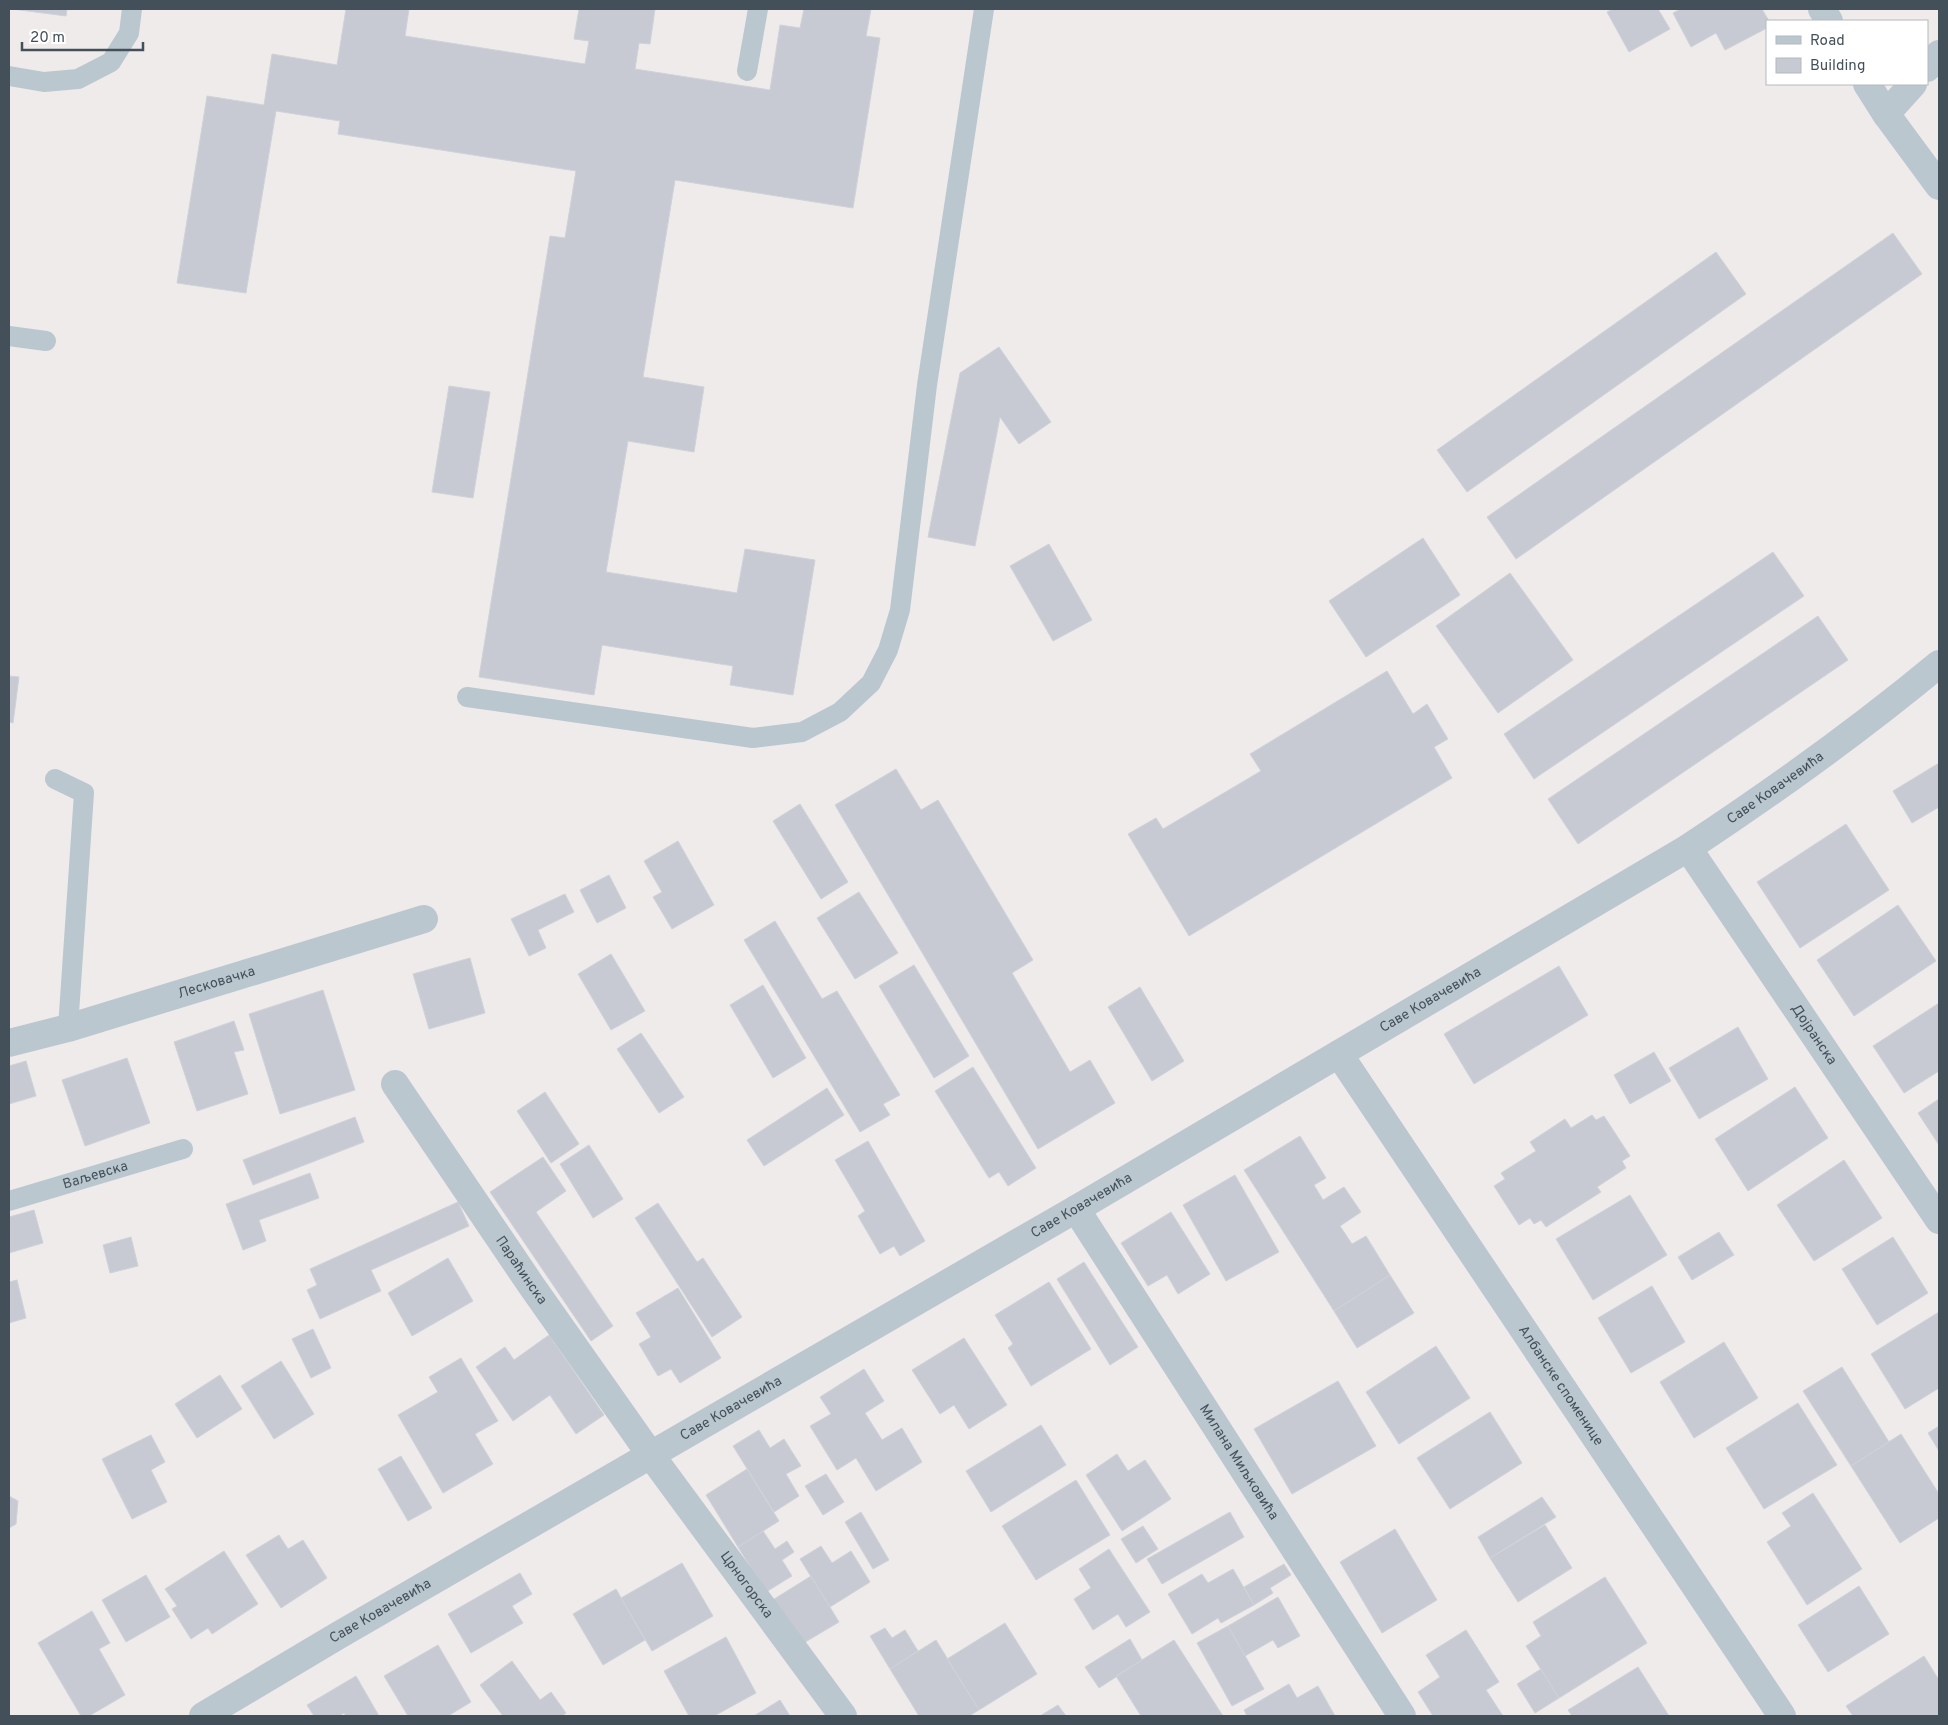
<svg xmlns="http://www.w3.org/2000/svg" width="1948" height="1725" viewBox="0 0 1948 1725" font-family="Overpass,sans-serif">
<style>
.building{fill:#c7cad2;stroke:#cfd2d8}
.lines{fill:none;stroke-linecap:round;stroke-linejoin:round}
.lane{stroke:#bbc7cf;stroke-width:20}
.street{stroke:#bbc7cf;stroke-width:28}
.labels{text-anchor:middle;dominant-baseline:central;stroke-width:4.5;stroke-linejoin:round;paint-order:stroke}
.street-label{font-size:14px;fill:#43505a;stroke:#fff}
</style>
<rect width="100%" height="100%" fill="#efebeb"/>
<path class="building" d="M12 9H67L66 16Z
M346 9H409L405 36 585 64 589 41 574 39 579 9H655L650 44 639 43 635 69 770 90 780 25 800 28 804 9H871L866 36 880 38 853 208 675 180 643 377 704 387 694 452 628 441 606 572 737 593 745 549 815 560 793 695 730 685 733 666 602 645 594 695 479 677 550 236 565 238 576 171 338 134 340 121 276 111 246 293 177 283 207 96 264 105 272 54 337 65Z
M1613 9H1658L1670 29 1629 52 1607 12Z
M1681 9H1762L1769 21 1767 28 1725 50 1716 33 1691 47 1673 13Z
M1893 233 1922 274 1516 559 1487 517Z
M1716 252 1746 294 1467 492 1437 450Z
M999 347 1051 422 1019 444 1000 417 975 546 928 537 960 373Z
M449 386 490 392 473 498 432 492Z
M1423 538 1460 595 1366 657 1329 601Z
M1049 544 1092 620 1053 641 1010 566Z
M1773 552 1804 596 1534 779 1504 734Z
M1510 573 1573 660 1498 713 1436 626Z
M1818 616 1848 660 1578 844 1548 799Z
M1387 671 1413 714 1427 704 1448 739 1434 747 1452 778 1189 936 1128 834 1156 818 1163 829 1261 771 1250 754Z
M9 676 19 677 13 723 9 722Z
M1939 763V807L1912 823 1893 791Z
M896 769 921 810 938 800 1033 960 1012 973 1070 1072 1090 1060 1115 1103 1038 1149 835 805Z
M800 804 848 882 821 899 773 821Z
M1846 824 1889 890 1800 948 1757 882Z
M678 841 714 905 672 929 653 897 662 892 644 861Z
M609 875 626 908 597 923 580 890Z
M859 892 898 953 855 979 817 918Z
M565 894 574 912 538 930 546 948 529 956 511 919Z
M1898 905 1936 961 1854 1016 1817 960Z
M775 921 822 999 837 991 900 1095 883 1104 890 1115 860 1132 744 940Z
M611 954 645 1011 611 1030 578 974Z
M470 958 485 1013 429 1029 413 974Z
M914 965 969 1056 934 1078 879 986Z
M1559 966 1588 1015 1474 1084 1444 1034Z
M763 985 806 1058 773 1078 730 1005Z
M1140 987 1184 1061 1152 1081 1108 1007Z
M323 990 355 1090 280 1114 249 1014Z
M1939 1003V1071L1904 1093 1873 1046Z
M234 1021 244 1050 234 1052 248 1094 197 1111 174 1042Z
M1738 1027 1768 1079 1699 1119 1669 1068Z
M641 1033 684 1097 659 1113 617 1049Z
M1654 1052 1671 1081 1630 1104 1614 1075Z
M127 1058 150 1123 85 1146 62 1080Z
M26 1061 36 1096 9 1104V1066Z
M973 1067 1036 1168 1008 1186 999 1172 989 1178 935 1091Z
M1795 1087 1828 1138 1748 1191 1715 1139Z
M827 1088 844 1115 764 1166 747 1140Z
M545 1092 579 1144 551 1163 517 1111Z
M1939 1099V1145L1918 1113Z
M1592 1115 1596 1120 1604 1116 1630 1156 1622 1161 1626 1168 1597 1187 1601 1192 1546 1227 1541 1220 1534 1224 1530 1218 1519 1225 1494 1186 1505 1179 1501 1173 1536 1151 1530 1142 1565 1119 1571 1128Z
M355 1117 364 1142 253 1185 243 1160Z
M1300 1136 1326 1178 1314 1185 1323 1200 1344 1187 1361 1212 1340 1226 1352 1244 1366 1236 1390 1275 1334 1311 1244 1170Z
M868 1141 925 1241 900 1256 894 1246 880 1254 858 1216 865 1211 835 1160Z
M589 1145 623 1199 593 1218 560 1164Z
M543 1157 566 1191 536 1212 613 1326 591 1341 490 1192Z
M1844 1160 1882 1218 1814 1261 1777 1205Z
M310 1173 319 1198 259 1220 266 1241 243 1250 226 1204Z
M1235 1175 1279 1252 1226 1281 1183 1205Z
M1630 1195 1667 1255 1593 1300 1556 1239Z
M458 1202 469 1226 371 1270 381 1291 320 1319 307 1290 317 1285 310 1269Z
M658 1203 697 1262 703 1258 742 1317 712 1337 635 1218Z
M34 1210 43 1243 9 1253V1217Z
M1171 1212 1210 1274 1178 1294 1167 1275 1148 1286 1121 1243Z
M1719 1232 1734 1255 1692 1280 1678 1257Z
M131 1237 138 1266 110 1273 103 1245Z
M1893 1237 1928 1293 1877 1325 1842 1269Z
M448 1258 473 1301 412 1336 388 1293Z
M1084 1262 1138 1347 1110 1365 1057 1279Z
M1390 1275 1414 1313 1357 1348 1334 1311Z
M17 1280 26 1318 9 1323V1282Z
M1049 1282 1091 1349 1031 1386 1008 1348 1013 1344 995 1315Z
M1652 1286 1685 1342 1631 1373 1598 1318Z
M678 1288 721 1358 680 1383 671 1369 658 1376 639 1344 651 1337 636 1313Z
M1939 1312V1388L1905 1409 1871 1354Z
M313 1329 331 1368 311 1378 292 1339Z
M549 1335 604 1415 576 1434 550 1395 513 1421 476 1367 505 1347 514 1360Z
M964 1338 1007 1405 969 1429 954 1405 940 1414 912 1370Z
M1724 1342 1758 1398 1694 1438 1660 1382Z
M1436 1346 1470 1398 1399 1444 1366 1392Z
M461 1358 498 1421 475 1434 493 1464 443 1493 398 1415 438 1392 429 1377Z
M281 1361 314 1414 274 1439 241 1386Z
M1842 1367 1889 1442 1851 1466 1803 1391Z
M864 1369 884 1401 865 1413 882 1440 902 1428 922 1462 876 1491 856 1458 837 1470 810 1426 831 1414 820 1397Z
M220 1375 242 1409 197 1438 175 1404Z
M1338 1381 1376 1446 1292 1494 1254 1429Z
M1798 1403 1837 1465 1764 1509 1726 1448Z
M1490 1412 1522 1463 1450 1509 1417 1458Z
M1041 1425 1066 1465 991 1512 966 1471Z
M1939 1426V1451L1928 1433Z
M759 1430 770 1448 784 1439 801 1466 786 1474 799 1496 774 1512 733 1446Z
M1901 1434 1939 1494V1518L1900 1543 1851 1466Z
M151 1435 165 1462 151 1470 167 1502 132 1519 102 1459Z
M1117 1454 1128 1471 1145 1460 1171 1499 1122 1531 1086 1475Z
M401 1456 432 1508 408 1521 378 1469Z
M747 1469 779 1521 738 1547 706 1495Z
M826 1474 844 1502 823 1515 805 1486Z
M1076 1480 1110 1535 1036 1580 1002 1526Z
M1813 1493 1862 1569 1807 1605 1767 1542 1791 1526 1782 1513Z
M9 1496 18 1501 16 1524 9 1528Z
M1542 1497 1556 1517 1490 1558 1478 1537Z
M861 1512 889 1560 873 1569 845 1522Z
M1230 1512 1244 1537 1162 1584 1147 1559Z
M1545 1525 1572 1568 1518 1602 1490 1558Z
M1143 1526 1158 1549 1136 1563 1121 1539Z
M1395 1529 1437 1600 1382 1633 1340 1562Z
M763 1531 775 1549 787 1541 794 1552 782 1560 792 1576 766 1592 738 1547Z
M279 1535 288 1549 303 1540 327 1578 281 1608 246 1555Z
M821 1546 832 1563 851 1551 870 1582 830 1607 800 1559Z
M1109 1549 1150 1612 1126 1627 1118 1614 1093 1630 1074 1599 1091 1588 1079 1569Z
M224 1551 258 1604 212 1634 208 1628 191 1639 172 1609 177 1606 165 1589Z
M682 1563 713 1616 652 1651 621 1598Z
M1284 1564 1291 1575 1270 1588 1273 1593 1254 1605 1244 1587Z
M1233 1569 1254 1605 1221 1623 1218 1618 1192 1634 1168 1594 1202 1574 1208 1583Z
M520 1573 532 1594 512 1606 523 1623 471 1653 448 1614Z
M146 1575 170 1617 126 1642 102 1600Z
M811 1576 839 1622 802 1644 771 1601Z
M1605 1577 1647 1643 1559 1698 1526 1646 1541 1636 1533 1622Z
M1859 1586 1889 1634 1828 1672 1798 1625Z
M616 1589 645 1640 603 1665 573 1614Z
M1278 1597 1300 1636 1278 1648 1273 1640 1245 1656 1228 1626Z
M92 1611 110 1643 99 1649 125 1695 89 1716H81L38 1643Z
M1005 1623 1037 1674 979 1710 947 1659Z
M1228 1626 1264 1689 1232 1706 1197 1643Z
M885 1628 892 1638 905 1630 918 1651 890 1669 870 1636Z
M1466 1630 1499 1682 1486 1690 1503 1716H1433L1418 1692 1440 1677 1426 1655Z
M726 1637 756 1693 714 1716H689L664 1671Z
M1130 1639 1142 1660 1099 1688 1085 1667Z
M936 1640 979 1710 969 1716H919L890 1669Z
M1174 1640 1223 1716H1141L1116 1676Z
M438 1645 471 1702 448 1716H408L384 1676Z
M1924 1656 1939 1680V1716H1853L1846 1706Z
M512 1661 540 1700 551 1692 566 1713 562 1716H503L480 1685Z
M1638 1667 1669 1716H1572L1568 1710Z
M1541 1669 1559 1698 1535 1713 1517 1684Z
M356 1676 379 1716H346L344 1713 339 1716H314L307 1705Z
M1289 1684 1297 1698 1318 1686 1335 1716H1247L1244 1710Z
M780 1700 790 1716H754Z
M1058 1705 1066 1716H1040Z"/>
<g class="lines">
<g class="lane">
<path d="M747 71 758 9"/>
<path d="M9 76 44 82 78 79 111 62 129 33 132 9"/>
<path d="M9 336 46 341"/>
<path d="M467 697 753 738 802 732 840 712 871 683 888 650 900 610 927 385 984 9"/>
<path d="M55 779 84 793 68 1028"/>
<path id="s1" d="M9 1201 183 1149"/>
</g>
<g class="street">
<path d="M1822 9 1829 21"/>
<path d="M1927 68 1939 54"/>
<path d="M1867 84 1886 114"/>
<path d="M1913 84 1886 114 1939 186"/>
<path id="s2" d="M1688 848 1939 1220"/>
<path id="s3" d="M9 1043 68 1028 424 919"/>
<path id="s4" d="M1339 1054 1782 1716"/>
<path id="s5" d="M395 1084 531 1285 650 1454 843 1716"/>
<path id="s6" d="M1076 1209 1402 1716"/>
<path id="s7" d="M203 1716 339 1635 1076 1209 1688 848C1776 790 1858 731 1939 664"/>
</g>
</g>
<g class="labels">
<g class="street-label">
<text stroke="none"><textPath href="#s7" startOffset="1826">Саве Ковачевића</textPath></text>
<text stroke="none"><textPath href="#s3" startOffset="216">Лесковачка</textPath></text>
<text stroke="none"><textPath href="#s7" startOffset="1421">Саве Ковачевића</textPath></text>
<text stroke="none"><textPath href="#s2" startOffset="225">Дојранска</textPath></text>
<text stroke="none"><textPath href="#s1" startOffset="90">Ваљевска</textPath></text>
<text stroke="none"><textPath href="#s7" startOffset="1016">Саве Ковачевића</textPath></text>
<text stroke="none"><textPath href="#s5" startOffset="225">Параћинска</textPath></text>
<text stroke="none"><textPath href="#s4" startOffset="399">Албанске споменице</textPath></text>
<text stroke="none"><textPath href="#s7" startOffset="611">Саве Ковачевића</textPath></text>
<text stroke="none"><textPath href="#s6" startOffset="301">Милана Миљковића</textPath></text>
<text stroke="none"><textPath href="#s5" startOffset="612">Црногорска</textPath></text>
<text stroke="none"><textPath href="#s7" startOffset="206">Саве Ковачевића</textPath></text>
</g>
</g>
<rect width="1948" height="1725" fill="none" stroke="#43505a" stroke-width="20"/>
<rect x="1766" y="20" width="162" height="65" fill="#ffffff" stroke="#b4b9bd"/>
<rect x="1776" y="36" width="25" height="8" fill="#bbc7cf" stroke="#b4b9bd"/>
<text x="1810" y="45" font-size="15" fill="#43505a">Road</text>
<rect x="1776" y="58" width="25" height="15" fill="#c7cad2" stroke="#b4b9bd"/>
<text x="1810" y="70" font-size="15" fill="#43505a">Building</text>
<path d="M22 42v8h121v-8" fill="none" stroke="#43505a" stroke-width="2.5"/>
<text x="30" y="42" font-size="15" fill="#43505a" stroke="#ffffff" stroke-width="4" paint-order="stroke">20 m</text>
</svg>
